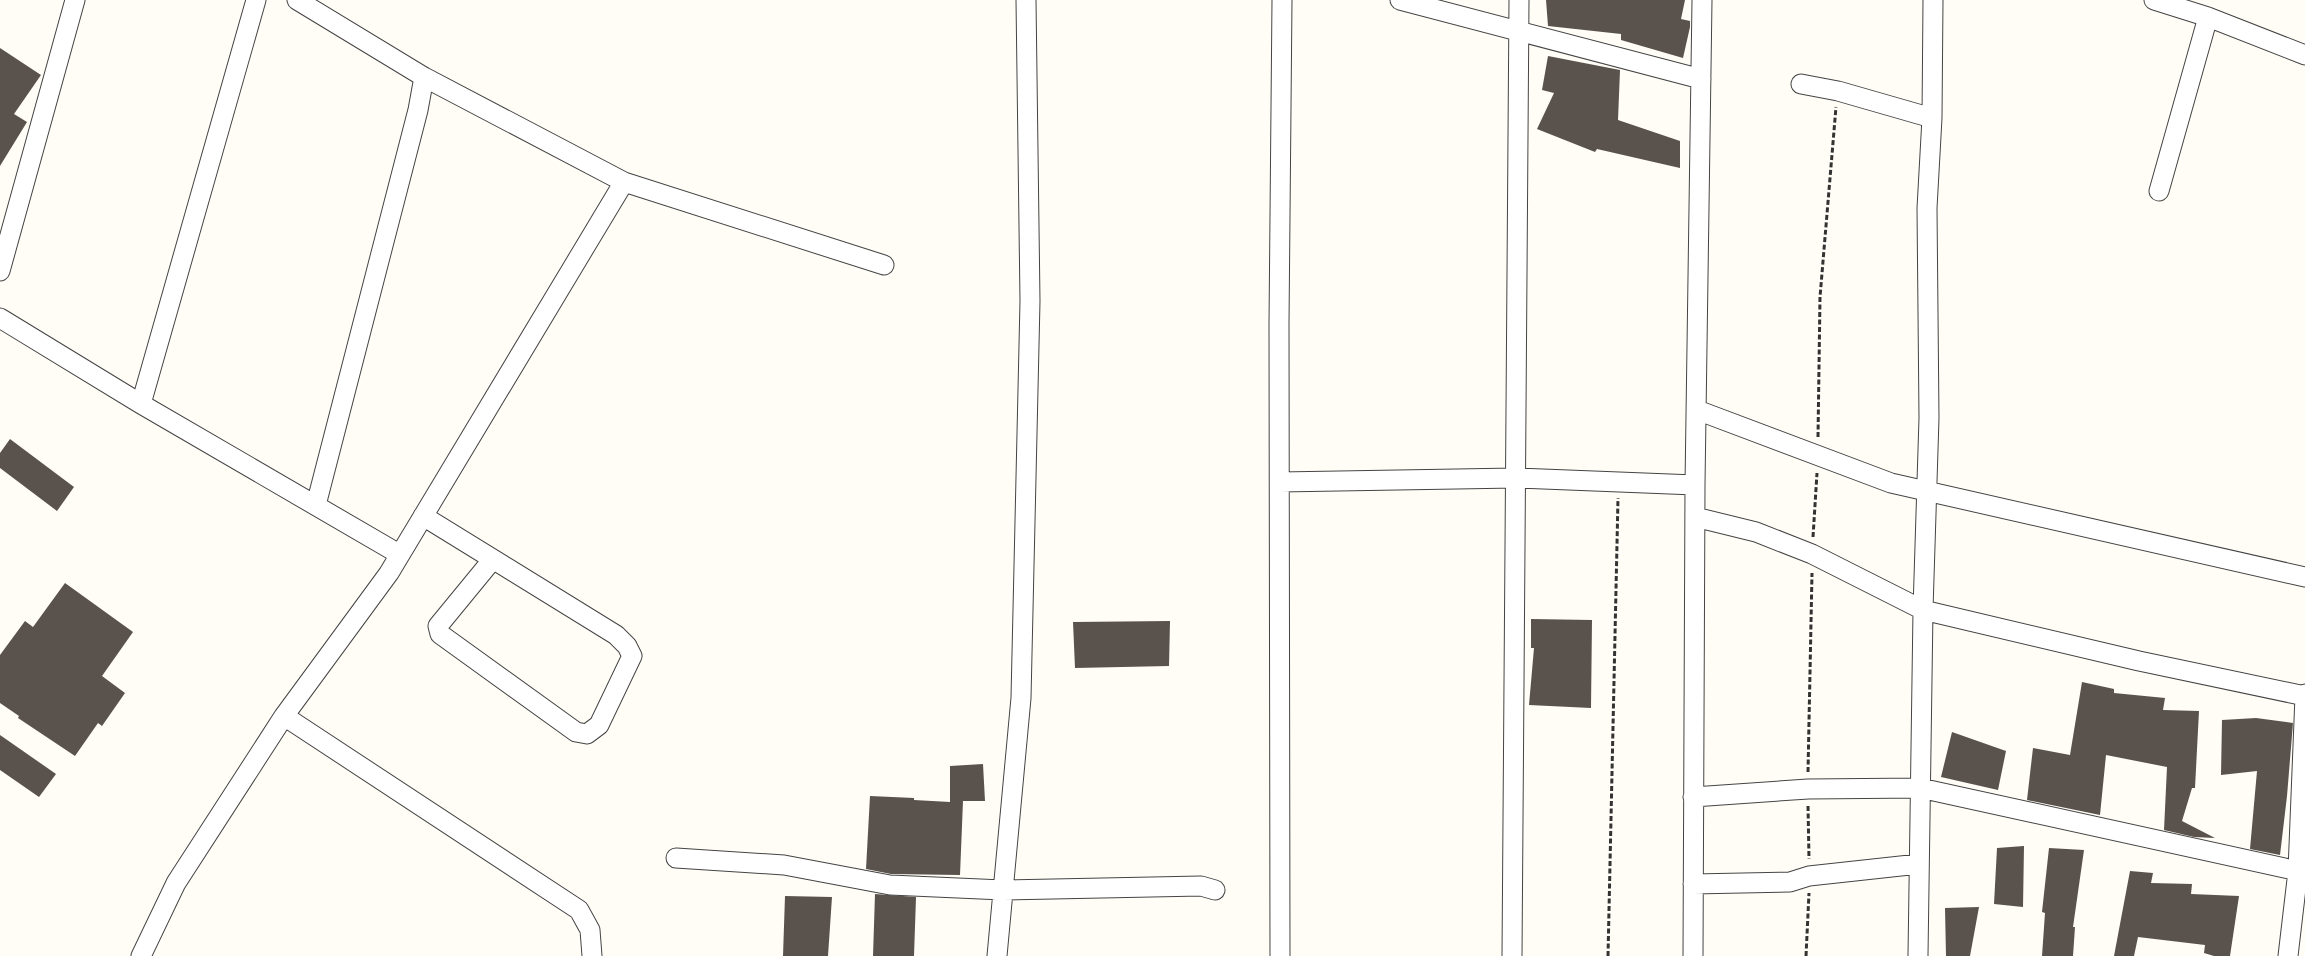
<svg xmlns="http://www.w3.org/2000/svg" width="2305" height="956" viewBox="0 0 2305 956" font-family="'Crimson Pro',serif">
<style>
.building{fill:#5a524d}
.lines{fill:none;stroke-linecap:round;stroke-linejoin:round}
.minor-casing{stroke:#444;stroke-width:21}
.path{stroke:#333;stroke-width:3;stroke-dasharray:5 2.5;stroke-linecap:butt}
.minor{stroke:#fff;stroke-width:19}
</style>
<rect width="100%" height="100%" fill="#fffdf5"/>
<path class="building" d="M1546 0H1685L1681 19 1690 21V27L1683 58 1621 40V34L1548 26Z
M0 48 41 75 14 114 27 122 0 166Z
M1548 56 1620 70 1618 120 1680 141V168L1597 149 1595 152 1537 129 1554 93 1542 90Z
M10 439 74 487 57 511 0 468V453Z
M65 583 133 632 102 676 125 693 102 726 98 723 75 756 18 718 19 716 0 703V655L25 621 33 627Z
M1531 619 1592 620 1591 708 1529 705 1534 648H1531Z
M1170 621 1169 666 1075 668 1073 622Z
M2082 682 2114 689V693L2165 698 2163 710 2199 711 2195 788H2192L2182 821 2215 838 2194 837 2164 830 2167 767 2106 755 2100 815 2027 800 2033 748 2070 755Z
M2256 718 2293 723 2287 796 2280 855 2250 849 2257 771 2221 775 2222 720Z
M1952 732 2006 751 1998 790 1941 777Z
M0 735 56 774 39 797 0 770Z
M983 764 985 801H963L960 875 891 874 866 869 870 796 914 798V800L950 802V766Z
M2024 846 2023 907 1994 904 1997 848Z
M2049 848 2084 850 2073 927H2075L2073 956H2042L2045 913 2042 912Z
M2130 871 2153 873 2151 883 2192 884 2191 894 2239 896 2230 956H2214L2204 953 2205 945 2138 937 2134 956H2114Z
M875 894 916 897 914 956H873Z
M785 896 832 897 828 956H783Z
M1979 907 1970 956H1946L1945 908Z"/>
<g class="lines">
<defs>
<path id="minor" d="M297 0 424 77 624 182 884 265
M1400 0 1701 79
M1933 0 1932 118 1927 208 1929 418 1923 610 2139 661 2305 696V694
M2154 0 2208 17 2305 55
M1801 84 1838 91 1932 118
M2159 191 2208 17
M0 271 75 0
M0 318 141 404 399 554
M141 404 256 0
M1697 410 1891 483 2305 577
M1280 482 1515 478 1695 485
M316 505 418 110 424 77
M423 516 616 635 627 646 632 656 599 725 587 734 576 732 440 634 438 626 493 559
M1695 517 1756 532 1812 554 1923 610 1918 956
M284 716 579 910 590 930 592 956
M1693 797 1808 789 1920 788 2298 871
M676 858 784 865 890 885 1003 890 1201 886 1215 890
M1693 884 1790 882 1809 876 1919 864
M141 956 176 883 284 716 389 573 624 182
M997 956 1021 698 1030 301 1026 0
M1280 956 1279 323 1282 0
M1512 956 1519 0
M1693 956 1695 485 1702 0
M2288 956 2298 871 2305 696"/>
</defs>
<use href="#minor" class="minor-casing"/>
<path class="path" d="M1818 437 1820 297 1836 107
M1813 537 1817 473
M1808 772 1812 573
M1808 806 1809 859
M1608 956 1618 498
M1806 956 1809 893"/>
<use href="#minor" class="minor"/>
</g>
</svg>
